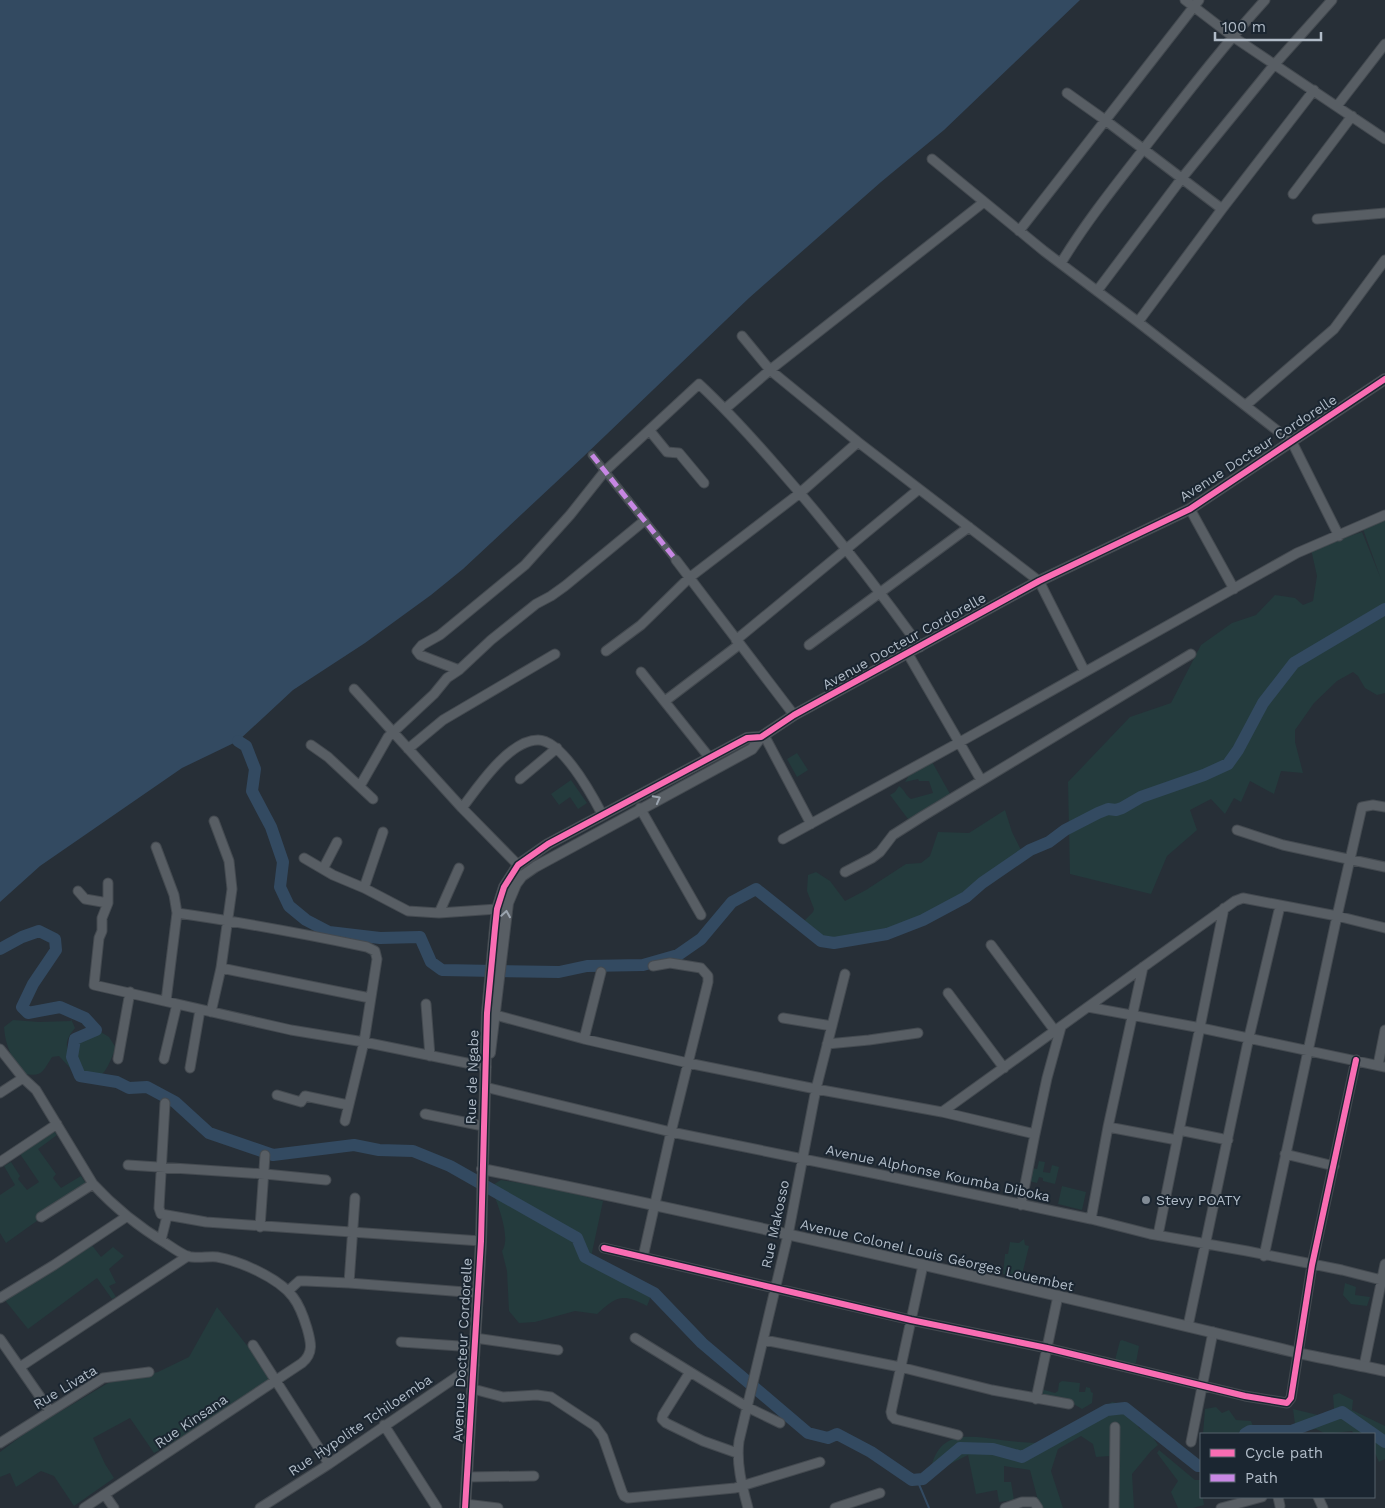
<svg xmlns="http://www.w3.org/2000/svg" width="1385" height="1508" viewBox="0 0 1385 1508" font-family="'Work Sans',sans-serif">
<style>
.green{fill:#243b3d}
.water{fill:#334a61}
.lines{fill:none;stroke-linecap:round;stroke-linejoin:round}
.stream{stroke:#334a61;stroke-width:2}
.river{stroke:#334a61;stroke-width:12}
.pedestrian-casing{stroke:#444a50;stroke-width:9}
.minor-casing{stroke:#444a50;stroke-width:11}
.tertiary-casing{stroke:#444a50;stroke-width:12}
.pedestrian{stroke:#585e64;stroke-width:6}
.minor{stroke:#585e64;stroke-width:9}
.tertiary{stroke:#585e64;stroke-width:10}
.quiet{stroke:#c787e3;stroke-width:5;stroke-dasharray:10 5;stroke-linecap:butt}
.cycleway-casing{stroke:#1b2631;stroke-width:9}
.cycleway{stroke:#f96db3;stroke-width:6}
.oneway{stroke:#9ba4af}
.poi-dot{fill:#818b95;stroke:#1b2631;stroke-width:2}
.labels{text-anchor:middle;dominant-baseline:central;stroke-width:4;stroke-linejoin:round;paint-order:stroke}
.street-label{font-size:14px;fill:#b1bcc8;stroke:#1b2631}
.poi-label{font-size:14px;fill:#b1bcc8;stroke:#1b2631;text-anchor:start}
</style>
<rect width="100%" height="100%" fill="#272f37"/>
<path class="green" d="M1385 516V693L1377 695 1365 688 1358 676 1353 672 1337 681 1314 703 1295 730V742L1303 773 1281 771 1274 794 1250 781 1241 802 1234 798 1225 814 1211 799 1190 810 1197 830 1167 856 1151 894 1070 874 1068 782 1130 717 1171 703 1201 645 1232 623 1256 615 1275 595 1295 598 1303 605 1313 601 1317 576 1311 549 1362 532 1381 579 1363 529Z
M797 753 808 770 797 777 787 759Z
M931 760 950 794 908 819 890 795 895 792 899 786C905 790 905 795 911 799L933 793 929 781H919L918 779 905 782 911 772Z
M571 780 587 803 578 809 570 797 559 805 551 794Z
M1005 810 1012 832 1022 852 947 904 899 927 840 939H829L808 927 804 921 813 912 814 909 807 891 808 875 816 872 830 881 845 901 866 890 906 864 921 863 930 856 938 832 969 833Z
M71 1019 75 1028C58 1048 73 1051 72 1070L59 1056 52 1057C42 1073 41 1078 22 1073 12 1058 5 1045 4 1027L13 1020 39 1022 71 1021Z
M99 1031 109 1037 116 1048C112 1056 109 1066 104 1072 87 1091 65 1057 79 1042 83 1037 93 1035 99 1031Z
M53 1130 57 1135 38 1149 56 1174 53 1178 61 1188 81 1176 87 1185 6 1243 0 1233V1195L15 1185 4 1166 11 1162 20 1176 18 1179 27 1190 39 1182 20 1154Z
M1039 1161 1045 1162 1043 1172 1050 1173 1052 1165 1059 1167 1055 1184 1043 1181V1178L1039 1177 1037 1183 1029 1181 1032 1168 1037 1169Z
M501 1180 552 1188 603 1201 590 1262 626 1279 651 1296 647 1306C622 1293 617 1296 597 1314L575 1311 535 1322 519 1323 509 1311 507 1271 502 1251C512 1237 496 1201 491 1186Z
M1062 1186 1086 1192 1082 1210 1058 1204Z
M1024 1239 1025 1245 1029 1246 1021 1279 1003 1274 1005 1254H1008L1010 1242 1019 1243Z
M91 1244 101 1257 113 1247 124 1256 109 1269 116 1283 109 1286 116 1297 112 1299 97 1278 28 1329 4 1299Z
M1345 1283 1356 1287 1355 1295 1370 1297 1367 1306 1351 1304 1343 1295Z
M217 1307 274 1380 214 1420 154 1453 130 1418 93 1438 105 1464 114 1478 74 1506 54 1476 41 1471 16 1487 10 1473 0 1477V1452L28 1431 108 1383 158 1372 189 1357Z
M1122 1340 1139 1346 1136 1363 1133 1364 1115 1360 1120 1341Z
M1062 1381 1080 1383 1079 1392H1085L1086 1387 1090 1388 1091 1392 1093 1393 1092 1403 1082 1409 1072 1403 1040 1397 1041 1389 1055 1393 1058 1391 1059 1383Z
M1339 1393 1353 1400 1352 1410 1385 1426V1459L1379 1462 1374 1451V1434H1354L1352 1431 1326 1434 1316 1429 1296 1432 1293 1409 1322 1416 1328 1415 1334 1409 1333 1395Z
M1112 1402 1126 1405 1139 1428 1149 1432 1158 1445 1151 1451 1132 1474 1134 1508H1117L1110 1456 1096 1457 1093 1444 1081 1436 1058 1449 1051 1471 1063 1508H1040L1030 1470 1004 1466V1482H1011L1014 1500 999 1502 997 1490 976 1494 968 1455 938 1470 931 1468C940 1429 970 1436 1001 1440 1016 1442 1032 1443 1047 1443L1064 1427 1094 1413Z
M1216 1407 1222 1413 1229 1410 1236 1420 1251 1421 1253 1426 1235 1434H1203L1205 1409Z
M1159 1450 1195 1480H1200L1204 1505 1193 1508H1178L1171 1492 1178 1481 1157 1453Z"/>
<path class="water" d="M0 0H1080L944 130 881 182 749 298 583 457 463 569 431 595 365 643 293 690 238 741 182 768 40 866 0 902Z"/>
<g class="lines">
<path class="stream" d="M912 1480 918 1482 929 1508"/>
<path class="river" d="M238 741 246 746 255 769 252 791 271 827 283 862 280 887 289 906 306 920 329 932 380 938 420 937 431 962 442 970 559 972 587 966 643 965 678 955 701 939 732 902 756 889 821 941 834 943 887 934 923 920 966 897 982 883 1030 850 1049 842 1065 830 1098 813 1108 809 1116 810 1122 808 1141 797 1204 775 1228 764 1238 750 1263 703 1294 663 1385 609
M0 949 22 937 39 931 55 939 56 950 33 984 22 1007 28 1013 60 1007 85 1018 96 1030 75 1039 72 1057 80 1076 117 1082 129 1088 147 1087 175 1102 209 1133 273 1155 354 1145 379 1150 413 1151 450 1166 577 1238 585 1257 654 1293 702 1343 808 1433 828 1438 837 1434 871 1452 912 1480 923 1479 960 1448 993 1449 1022 1457 1107 1410 1125 1408 1198 1466H1201
M1245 1434 1250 1431H1291L1342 1412 1385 1442"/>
<defs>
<path id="pedestrian" d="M592 455 676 560"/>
<path id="minor" d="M1185 0 1232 36 1385 139
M1067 93 1105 120 1222 209
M1337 106 1385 44
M932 159 1044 251 1138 322 1292 442 1339 536
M1293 194 1352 116
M1317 219 1385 213
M1019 231 1199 0
M1061 263C1089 217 1123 176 1156 133 1191 88 1226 43 1265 0
M1097 291 1182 178 1274 65 1332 0
M1138 322 1222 209 1314 90
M742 336 770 370 858 442 1039 581 1085 672
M1246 405 1334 329 1385 260
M726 408 770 370 984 202
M650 431 667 452 679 453 704 483
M1190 509 1234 589
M676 560 794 715
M736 640 919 489
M809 645 969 527
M606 651 641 625 689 578 800 493 858 442
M908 654 981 780
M459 670 420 655 417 651 422 645 440 635 525 565 570 515 605 471 699 384C728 411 754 440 780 470 830 527 876 586 920 647
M641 672 709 757
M354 689 462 808 518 865
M665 701 740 644
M764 735 811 824
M311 745 328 757 373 799
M408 749 443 720 555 654
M520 779 557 748
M360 786 388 737 434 694 447 678 459 670 491 640 536 604 551 596 565 586 644 521
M462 808C478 787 509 740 538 740 562 740 592 795 602 814
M640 808 701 915
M1237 830 1283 845 1385 867
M783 839 960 742 1297 553 1385 515
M156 847 174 895 177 913 166 1001
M304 858 333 875 364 888 408 911 439 913 497 909
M323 869 337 842
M845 872 872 858 880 852 893 835 923 816 1191 654
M108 883V903L102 918V931L99 938 94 985 291 1030 364 1042 486 1067
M364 888 383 832
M78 891 85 899 108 903
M177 913C241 922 304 934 367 947L375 951 377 959 364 1042 345 1121
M439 913 459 868
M991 945 1055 1031
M221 968 370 998
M948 993 1004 1068
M426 1004 430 1056
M1088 1007 1201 1028 1385 1067
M211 1012 221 968 232 889 229 861 214 821
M488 1013 584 1039 688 1063 816 1089 942 1112 1035 1134 1021 1205
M783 1018 832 1026
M584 1039 601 972
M827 1044 869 1040 918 1033
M0 1049 23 1078 36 1090 93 1184C115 1208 139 1227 167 1244 173 1248 180 1253 187 1256 196 1259 208 1256 217 1257 240 1261 279 1278 293 1297 300 1306 304 1318 307 1328 311 1342 314 1353 302 1363L84 1508
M118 1059 130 992
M164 1059 177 1004
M1378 1065 1385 1030
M190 1068 200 1010
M485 1087 671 1132 877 1174 1091 1219 1150 1234 1247 1251 1342 1270 1385 1281
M0 1093 23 1078
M277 1095 301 1102 305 1096 348 1105
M165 1103 159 1208 161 1214 206 1222 481 1241
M942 1112 1235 901 1243 898 1248 899 1337 916 1385 928
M425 1114 483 1126
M1108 1127 1177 1140
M1179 1130 1228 1140
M1035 1134 1047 1078 1061 1027
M1285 1154 1334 1166
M0 1162 57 1124
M128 1165 265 1174 326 1180
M41 1217 93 1184
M1091 1219 1108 1127 1143 967
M260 1227 265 1155
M1158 1235 1224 908
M161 1240 167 1216
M604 1248 911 1320 1047 1348 1245 1396 1287 1403 1291 1398 1312 1265 1356 1060
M1264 1256 1337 916 1362 807 1373 805 1385 807
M643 1257 671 1132 708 982V976L701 968 670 963 653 966
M923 1265 891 1412 892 1416 895 1419 958 1435
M349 1283 355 1198
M288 1291 299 1281H306L349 1283 478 1293
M0 1298 54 1265 126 1217
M1188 1326 1249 1037 1280 906
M475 1338 558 1350
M635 1338 747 1407 780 1423
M0 1339 50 1411
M764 1340 900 1367 992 1390 1069 1404
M401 1342 474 1347
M253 1345 329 1464
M1364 1366 1385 1264
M20 1367 188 1256
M690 1372 663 1415 662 1419 666 1423 703 1441 737 1453
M473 1389 503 1397 537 1395 551 1397 595 1426 603 1437 622 1492 624 1496 628 1498 735 1488 820 1462
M1036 1399 1058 1296
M384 1425 437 1508
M1191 1442 1213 1332
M0 1443 103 1378 149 1372
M467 1477 534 1476
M105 1495 114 1508
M1278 1497 1280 1506
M1318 1497 1323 1508
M465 1504 498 1508
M260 1508 329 1464 474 1365
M748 1508C742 1486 736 1463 739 1441L788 1235 816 1089 845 974
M835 1508 880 1493
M1005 1508 1022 1502H1034L1038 1508
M1114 1508 1115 1427
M1221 1508 1262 1497"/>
<path id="tertiary" d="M490 1053 508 903 516 884 522 876 535 867 752 749 761 737
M482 1169C754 1224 1024 1287 1294 1352 1324 1359 1355 1364 1385 1371
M465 1508 481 1241 487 1013 495 928 497 909 504 887 518 865 548 844 747 738 761 737 794 715 1039 581 1190 509 1385 379"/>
</defs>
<use href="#pedestrian" class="pedestrian-casing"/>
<use href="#minor" class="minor-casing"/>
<use href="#tertiary" class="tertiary-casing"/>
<use href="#pedestrian" class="pedestrian"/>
<use href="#minor" class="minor"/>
<use href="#tertiary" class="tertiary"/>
<path class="quiet" d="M592 455 676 560"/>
<defs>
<path id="cycleway" d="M604 1248 911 1320 1047 1348 1245 1396 1287 1403 1291 1398 1312 1265 1356 1060
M465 1508 481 1241 487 1013 495 928 497 909 504 887 518 865 548 844 747 738 761 737 794 715 1039 581 1190 509 1385 379"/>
</defs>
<use href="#cycleway" class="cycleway-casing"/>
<use href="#cycleway" class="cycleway"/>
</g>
<defs><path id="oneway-chevron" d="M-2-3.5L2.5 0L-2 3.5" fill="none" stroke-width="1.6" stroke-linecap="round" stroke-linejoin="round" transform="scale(1.25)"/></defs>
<g class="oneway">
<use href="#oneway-chevron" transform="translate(657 799) rotate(-28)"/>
<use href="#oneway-chevron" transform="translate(506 914) rotate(-81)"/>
</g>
<circle class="poi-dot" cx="1146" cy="1200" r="5"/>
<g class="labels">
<g class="street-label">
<text transform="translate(1258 448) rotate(-33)">Avenue Docteur Cordorelle</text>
<text transform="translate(904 641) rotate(-29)">Avenue Docteur Cordorelle</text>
<text transform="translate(472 1077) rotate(-88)">Rue de Ngabe</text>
<text transform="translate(938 1173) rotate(12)">Avenue Alphonse Koumba Diboka</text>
<text transform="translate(775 1224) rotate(-78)">Rue Makosso</text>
<text transform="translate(937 1255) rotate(13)">Avenue Colonel Louis Géorges Louembet</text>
<text transform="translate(462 1350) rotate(-87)">Avenue Docteur Cordorelle</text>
<text transform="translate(65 1387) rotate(-31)">Rue Livata</text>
<text transform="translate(191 1421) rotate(-34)">Rue Kinsana</text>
<text transform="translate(360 1425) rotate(-34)">Rue Hypolite Tchiloemba</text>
</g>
<g class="poi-label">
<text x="1156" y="1200">Stevy POATY</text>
</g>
</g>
<rect x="1200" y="1433" width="175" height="65" fill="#1b2631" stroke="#57626d"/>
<rect x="1210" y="1449" width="25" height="8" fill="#f96db3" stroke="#57626d"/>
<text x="1245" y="1458" font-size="15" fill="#b1bcc8">Cycle path</text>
<rect x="1210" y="1474" width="25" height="8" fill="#c787e3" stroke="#57626d"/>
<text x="1245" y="1483" font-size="15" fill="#b1bcc8">Path</text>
<path d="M1215 32v8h106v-8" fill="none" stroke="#b1bcc8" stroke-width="2.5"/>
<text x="1222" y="32" font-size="15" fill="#b1bcc8" stroke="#1b2631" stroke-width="4" paint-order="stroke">100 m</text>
</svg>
